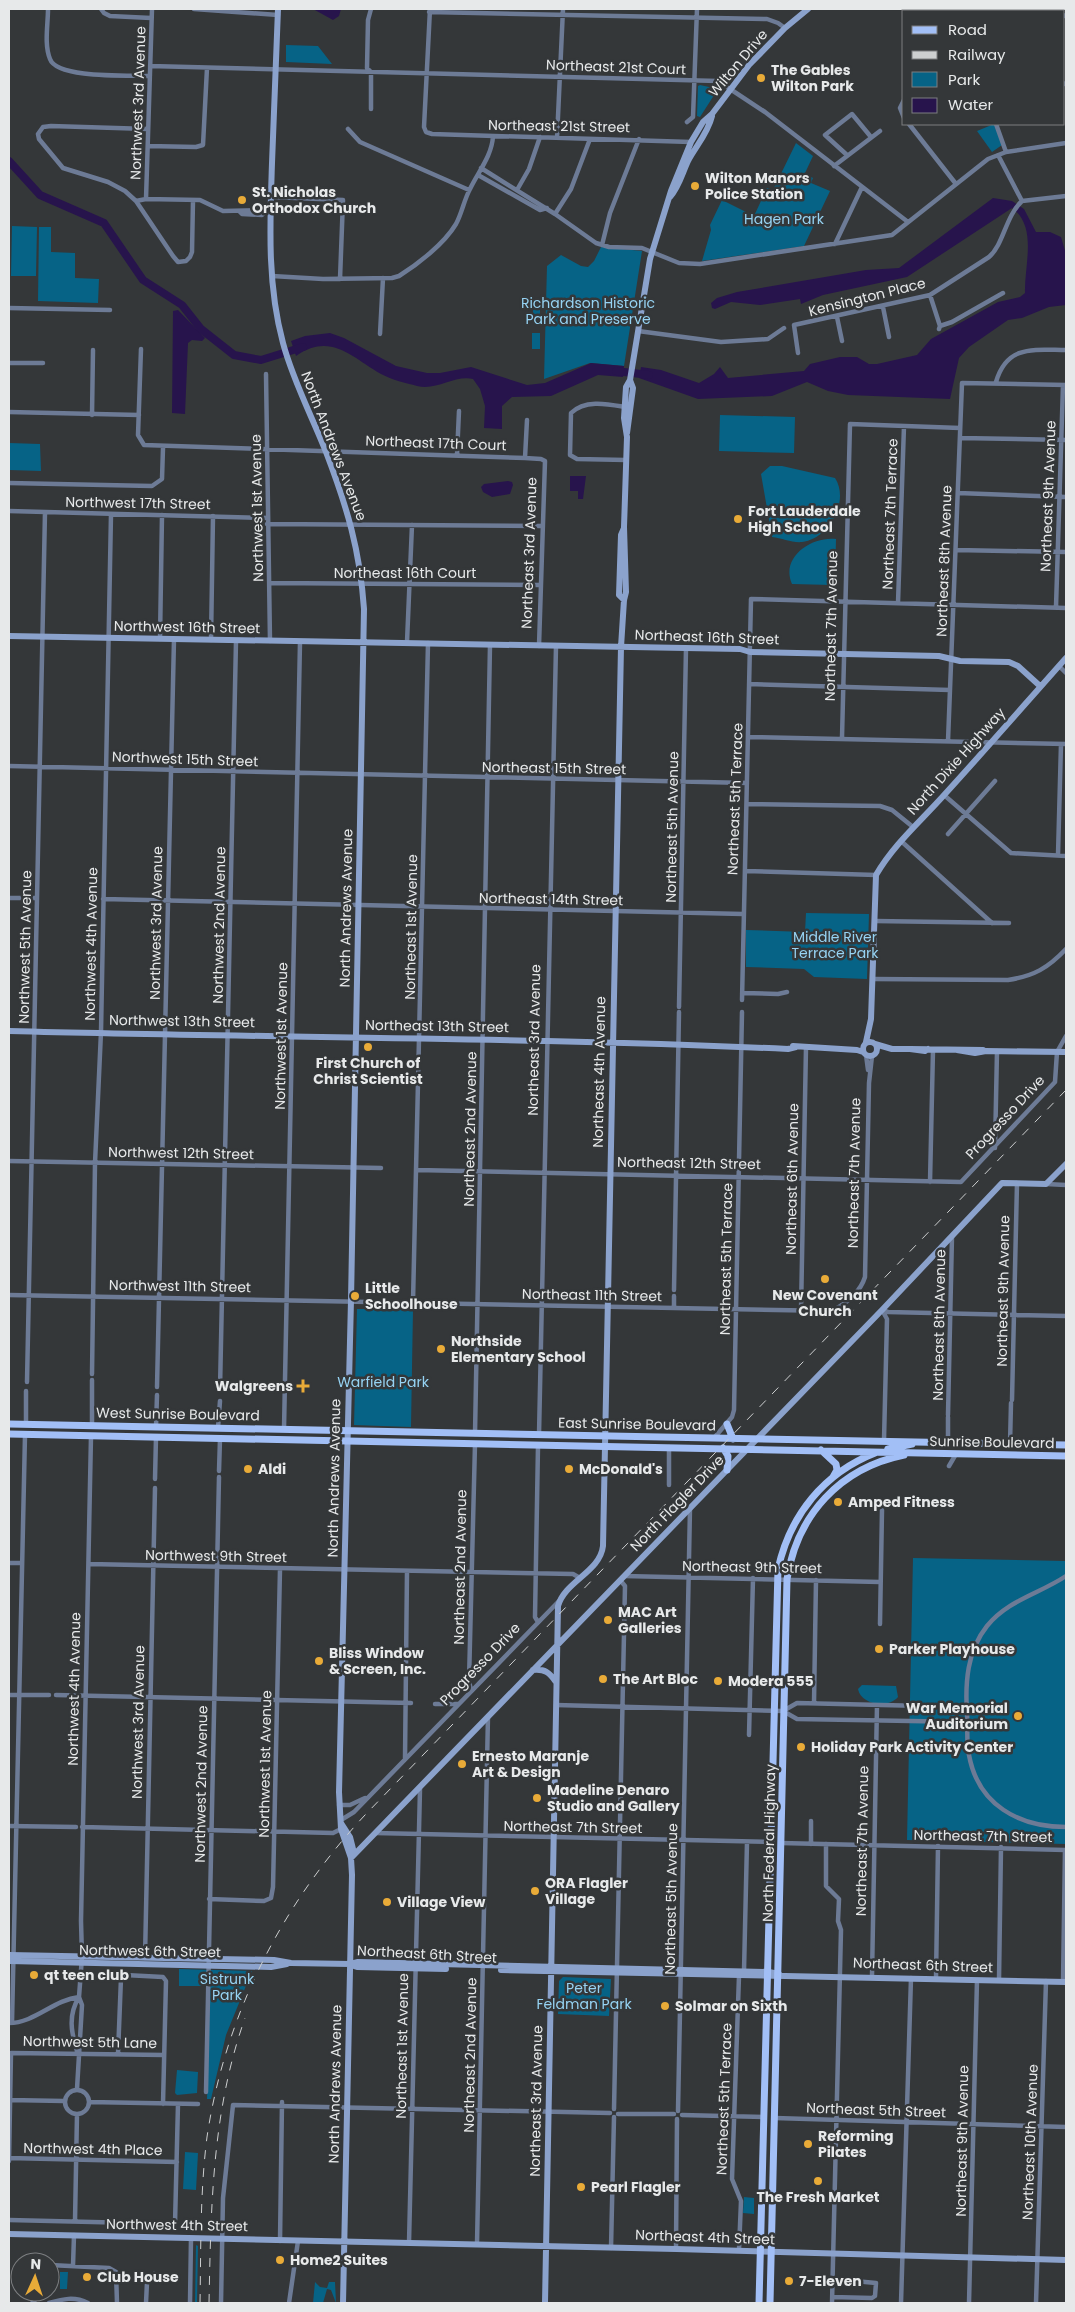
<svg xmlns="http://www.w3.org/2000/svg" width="1075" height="2312" viewBox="0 0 1075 2312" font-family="Poppins,sans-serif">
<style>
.green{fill:#066386}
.water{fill:#27144c}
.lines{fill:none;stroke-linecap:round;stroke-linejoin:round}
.river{stroke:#27144c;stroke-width:8}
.street{stroke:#6d7b96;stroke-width:4.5}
.secondary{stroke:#8ba2cc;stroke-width:6}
.primary{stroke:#a2bff6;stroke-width:7}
.rail{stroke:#cdcfd0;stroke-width:1;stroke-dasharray:9 9;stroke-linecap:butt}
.poi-dot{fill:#e9ab38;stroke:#343739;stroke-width:2}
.labels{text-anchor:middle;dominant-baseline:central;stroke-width:5;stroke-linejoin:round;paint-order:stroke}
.street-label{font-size:14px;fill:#e7e9ea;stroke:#343739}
.poi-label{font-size:14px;font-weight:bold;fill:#e7e9ea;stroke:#343739;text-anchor:start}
.park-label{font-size:14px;fill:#96d3f3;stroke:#343739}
</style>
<rect width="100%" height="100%" fill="#343739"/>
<path class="green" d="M286 45 318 46 332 64 286 62Z
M700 85 718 89 700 117 697 116 698 86Z
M994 124 1002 145 992 152 977 131Z
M796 143 813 156 805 173 813 178 811 183 830 191 804 246 702 261 711 230 710 225 722 200 754 216 767 188 773 190Z
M12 226 37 227 36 276H11Z
M39 227H51V252L75 253V278L99 279 98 303 38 301Z
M601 247 642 251 624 366 590 363 544 379 547 266 561 255 581 266 588 267 594 261Z
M533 308H540V324H533Z
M532 333H540V349H532Z
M720 415 795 417 794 453 719 451Z
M9 443 40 444 41 471 9 470Z
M770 466H782L835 478C850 501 829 539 802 542 792 543 782 538 772 537L761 474Z
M836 539 835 582 832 585 792 584C780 557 812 536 836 539Z
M806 913 869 914 867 979 814 977 804 969 746 967V930L805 932Z
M357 1309H413L411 1427 354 1425Z
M913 1558 1066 1561V1844L907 1840Z
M862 1685 896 1686 898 1697C888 1709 861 1705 858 1689Z
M179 1969 252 1971 226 2035 211 2099H207L210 1986H179Z
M563 1977 611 1979 609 2016 558 2014 559 1981Z
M177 2070 198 2072 197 2093 177 2095 175 2093Z
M185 2152 198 2153 196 2190 183 2189Z
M744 2197 754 2198V2214L743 2213Z
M196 2245 198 2246 197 2303H195Z
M60 2272H68L67 2289H60Z
M315 2282 320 2287 327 2288 329 2282H335L336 2303 331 2290 327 2289 323 2303H313Z"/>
<path class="water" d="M313 9H341L339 16 333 20Z
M993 198 1012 201 1024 209 1036 232H1050L1061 237 1066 254V305L1049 307 1022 318 1008 320 969 347 959 358 950 399 848 395 828 391 807 382 772 396 698 399 639 378 641 367 661 370 699 383 714 374 720 367 728 378 804 371 810 364 840 357H857L869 364H877L917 355 931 339 998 302 1020 297 1025 293C1024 266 1038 227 1012 208L907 277 823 295 801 304 800 299 760 305 731 302 715 309 712 308 711 303 717 298 737 292 866 270 899 268Z
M178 310 205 338 202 341 192 340 188 343 185 414 172 413 173 311Z
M330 333 344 338 396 366 427 373H440L471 367 527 385 545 383 591 363 624 366 623 377 598 375 551 396 512 397 502 406V429L484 428 485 406 480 389 473 379C454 375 437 391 417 386 406 383 392 380 381 374 351 357 331 332 296 356L291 341 305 336Z
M570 476H586L583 499H578V491H570Z
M508 481 512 482 513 485 510 494 492 497 483 492 481 487 484 484Z"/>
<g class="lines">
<path class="river" d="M9 161 40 195 104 223 143 280 182 305 201 329 234 355 261 360 303 347
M616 371 649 375"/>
<path class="street" d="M48 9C48 25 44 44 50 59 57 79 130 75 150 76
M101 9 104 13 110 16 151 18
M194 9 278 15
M371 9 368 20 367 68 371 72V109
M430 9 424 127 426 132 432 134 691 142
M947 9 948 11
M429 12 767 19 778 23 785 28
M1064 16 1066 15
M150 66 718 81 765 112 908 222
M1064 84 1066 83
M904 100 900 108 904 118
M687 122 693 117 697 9
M909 124 956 184
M996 124 1006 152
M148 129 51 126 43 127 38 134 39 139 63 168 108 182 125 191 136 201 146 199 200 200 223 211 262 210 270 213
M348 129 360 142 469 190
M557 138 563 9
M148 146 196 147 203 145 207 68
M847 155 825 135 852 114 871 137
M998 155 1022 201
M834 166 880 131
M481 168 555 214 596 243 609 247 642 248 679 263 700 264 892 235 988 159 1006 152 1066 143
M478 175 540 210 547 208
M517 190 529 169 540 137
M271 197 343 200 340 279
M146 199 152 9
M136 201 173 256 178 262 186 261 190 257 192 252 193 200
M1022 201 1066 196
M240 212 242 214 262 215 265 212
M555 214 571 189 590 139
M835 244 862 187
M602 245 610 213 639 139
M272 276 323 279 392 278 399 276C418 264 444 244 456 224 462 213 464 200 470 189 478 172 492 156 493 136
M930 295 940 326 939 329
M883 307 889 337
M9 308 110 310
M837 317 842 341
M940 326 952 322 1003 293
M638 331 721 342 768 339 784 328
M380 334 383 278
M141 349 138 435 144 445 525 458 541 459 545 461 539 646
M798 353 794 325 930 295 989 257C1004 244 1005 217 1022 201
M9 363H43
M266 374 270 641
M996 382C1007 344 1035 350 1066 350
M625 407C608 404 585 399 571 413L570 455 577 459 626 460
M9 412 139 415
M92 415 93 350
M960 438 1066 440
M457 455 459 411
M525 458 527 420
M9 483 152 486 162 479 163 448
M958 493 1066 497
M9 511 268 518
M267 524 543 526
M956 550 1066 552
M270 583 541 585
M898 603 904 426
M1056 607 1063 385
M160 639 162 515
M211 640 213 516
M407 642 412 525
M1059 666 1066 673
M749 684 950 690
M748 737 1066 744
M842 738 850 424 960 428
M948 741 962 383 1066 385
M9 766 747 783
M944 795 1011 853 1066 856
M747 804 880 806 892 810 913 827
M948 834 995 781
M901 841 992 923
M1058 855 1061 744
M745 871 876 875
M9 898H37
M103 899 743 914
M875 921 1009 923
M873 979 1008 980C1034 976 1048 968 1066 949
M742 993 778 994 787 992
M742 1000 751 599 1066 608
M679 1007 686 648
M866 1055 868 1070
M995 1148 997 1051
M9 1161 381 1168
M417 1170 961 1182 1055 1082 1057 1052 1066 1036
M930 1182 933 1050
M1046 1184 1066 1185
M674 1290 679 1012
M9 1295 832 1311C847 1303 860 1293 865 1277L869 1083 872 1056
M413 1302 428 643
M674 1308V1296
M882 1310 888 1312 1066 1316
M882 1310 887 1319 884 1440
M801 1311 806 1047
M92 1374 95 1163 101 1032 111 514
M27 1382 45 512
M157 1387 174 639
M220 1389 236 641
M1012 1400 1017 1183
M948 1415 952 1236
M26 1424V1391
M92 1425V1380
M156 1427 157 1395
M218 1428 220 1401
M284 1429 300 642
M475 1434 490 645
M539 1435 556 646
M714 1438 732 1417 734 1410 742 1012
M948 1443V1417
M1010 1444 1011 1403
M949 1466 956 1454
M219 1471 220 1439
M155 1479 156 1437
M669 1485V1447
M9 1563H22
M89 1564 573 1574 580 1578
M624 1576 880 1582
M1066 1576C1039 1594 1008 1600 987 1626 967 1651 965 1683 967 1713 968 1727 966 1741 969 1755 978 1805 1019 1827 1066 1827
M538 1622 535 1617 538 1446
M880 1624 882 1510
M471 1690 469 1681 475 1444
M9 1695H49
M56 1695 411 1703
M814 1703 816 1580
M435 1704H458
M556 1705 783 1711 797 1719 967 1722
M783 1711 797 1703 966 1707
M749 1735 753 1578
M405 1759 407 1571
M339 1805H350L365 1798
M341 1820 354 1812 559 1601
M9 1826 76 1827
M82 1827 333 1833 341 1829
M375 1833 771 1842
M781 1843 1065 1850 1063 1982
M811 1844V1821
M826 1844V1886L839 1899 838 1921 841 1930 832 2303
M209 1899 264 1901 271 1898 273 1887 280 1569
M145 1958 155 1488
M744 1971 747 1842
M872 1976 877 1705
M936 1979 938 1846
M999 1980 1001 1847
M9 2023C35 2023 53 2000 79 1997
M12 2023 25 1435
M77 2051C71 2032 68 2015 79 1997
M118 2054 121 1978 125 1975 163 1977 166 1981 163 2104
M77 2089 82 2005 79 1997 82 1957 81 1921 91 1436
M65 2102a12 12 0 1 1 24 0a12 12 0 1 1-24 0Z
M206 2092 219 1477
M9 2100 64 2101
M89 2102 198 2104
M614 2109 625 1586 620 1580
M678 2111 690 1508
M618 2114H674
M682 2115 764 2117
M775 2118 1066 2127
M9 2158 177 2162
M9 2161 11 2053 164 2055
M9 2220 175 2224 178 2104
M75 2221 77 2114
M280 2241 282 2102
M409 2243 420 1789
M477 2244 488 1716
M611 2248 614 2117
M676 2249 677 2119
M739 2250 741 2201 732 2179 739 1976
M50 2265 109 2268 116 2272 117 2303
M73 2266 74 2235
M32 2292V2300L35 2303
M832 2297 872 2298 875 2296 876 2283 833 2279
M49 2303C63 2299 74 2296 88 2303
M146 2303 147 2282 154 2274
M190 2303 191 2238
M221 2303 223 2198 233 2105 610 2113
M289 2303 298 2241
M901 2303 911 1978
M969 2303 977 1980
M1036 2303 1046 1981"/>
<path class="secondary" d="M278 9C276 60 274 112 272 163 270 224 267 284 283 343 293 381 312 416 326 452 347 507 360 550 364 609L351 1300 339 1792 341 1829 351 1858 352 1875 343 2303
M670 197C679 187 682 174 688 161 696 146 708 133 712 116
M627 433 633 388 630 380 650 259 671 191 691 142 703 122 712 114 749 65 785 28 808 9
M624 600 619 595 621 535 624 528
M9 636 740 649 750 652 939 656 960 661 1009 662 1018 666 1040 686
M9 1031C268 1038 529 1037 788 1049L796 1047
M863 1049a7 7 0 1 1 14 0a7 7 0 1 1-14 0Z
M866 1042 871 1019 876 875C894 844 921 821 945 794 986 749 1026 703 1066 658
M875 1044 892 1049H910
M793 1046 857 1050 863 1052
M928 1049 925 1051 910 1049 983 1050
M957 1050 975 1053 986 1051 1066 1052
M533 1670C545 1669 549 1672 556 1682
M341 1823 350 1837 353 1849
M351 1858 882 1310 1002 1183 1046 1184 1066 1164
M9 1955 274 1960 291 1963 350 1964 358 1962 769 1972 779 1974
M9 1961 271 1967 287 1964
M351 1965 357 1967 446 1969
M501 1970 1066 1982
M9 2234 676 2249 1066 2260
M545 2303 558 1606C565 1581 600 1572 603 1546L621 647 624 600 626 592 624 527 627 437 624 418 626 387 630 380"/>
<path class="primary" d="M9 1424 1066 1445
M727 1424 733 1439
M9 1434 1066 1456
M723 1448 728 1456 727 1470
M888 1449 912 1444
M821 1450 836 1464 837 1470 833 1477
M759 2303 778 1569C790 1515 824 1473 875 1453
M770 2303 787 1579C797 1515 840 1468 904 1455"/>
<path class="rail" d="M200 2303C201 2248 200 2192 207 2137 225 2015 282 1904 365 1815L1066 1090
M209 2303C211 2206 212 2111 245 2018"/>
</g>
<g class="poi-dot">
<circle cx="761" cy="78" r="5"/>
<circle cx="695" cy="186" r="5"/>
<circle cx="242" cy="200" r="5"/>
<circle cx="738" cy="519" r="5"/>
<circle cx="368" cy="1047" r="5"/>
<circle cx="825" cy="1279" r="5"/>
<circle cx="355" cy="1296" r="5"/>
<circle cx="441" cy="1349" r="5"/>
<path d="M300.5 1378.5h5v5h5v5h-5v5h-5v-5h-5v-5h5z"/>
<circle cx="248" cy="1469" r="5"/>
<circle cx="569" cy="1469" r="5"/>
<circle cx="838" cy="1502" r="5"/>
<circle cx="608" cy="1620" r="5"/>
<circle cx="879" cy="1649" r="5"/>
<circle cx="319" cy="1661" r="5"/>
<circle cx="603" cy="1679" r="5"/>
<circle cx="718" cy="1681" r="5"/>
<circle cx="1018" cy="1716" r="5"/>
<circle cx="801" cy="1747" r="5"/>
<circle cx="462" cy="1764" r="5"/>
<circle cx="537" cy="1798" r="5"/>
<circle cx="535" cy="1891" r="5"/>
<circle cx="387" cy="1902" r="5"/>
<circle cx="34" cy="1975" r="5"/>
<circle cx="665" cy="2006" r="5"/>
<circle cx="808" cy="2144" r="5"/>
<circle cx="818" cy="2181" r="5"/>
<circle cx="581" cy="2187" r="5"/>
<circle cx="280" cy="2260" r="5"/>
<circle cx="87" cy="2277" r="5"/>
<circle cx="789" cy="2281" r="5"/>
</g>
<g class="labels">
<g class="street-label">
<text transform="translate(738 63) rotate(-50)">Wilton Drive</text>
<text transform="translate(616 67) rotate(2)">Northeast 21st Court</text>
<text transform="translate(138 103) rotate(-88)">Northwest 3rd Avenue</text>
<text transform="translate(559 126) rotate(1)">Northeast 21st Street</text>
<text transform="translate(867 297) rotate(-14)">Kensington Place</text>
<text transform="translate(436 443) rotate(2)">Northeast 17th Court</text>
<text transform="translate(334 446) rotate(69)">North Andrews Avenue</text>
<text transform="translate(1048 496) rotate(-88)">Northeast 9th Avenue</text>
<text transform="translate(138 503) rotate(1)">Northwest 17th Street</text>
<text transform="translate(257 508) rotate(-91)">Northwest 1st Avenue</text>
<text transform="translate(890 514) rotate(-88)">Northeast 7th Terrace</text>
<text transform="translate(529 553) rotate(-88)">Northeast 3rd Avenue</text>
<text transform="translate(944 561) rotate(-88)">Northeast 8th Avenue</text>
<text x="405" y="573">Northeast 16th Court</text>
<text transform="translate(831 626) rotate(-89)">Northeast 7th Avenue</text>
<text transform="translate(187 627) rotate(1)">Northwest 16th Street</text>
<text transform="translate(707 637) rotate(2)">Northeast 16th Street</text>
<text transform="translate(185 759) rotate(2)">Northwest 15th Street</text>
<text transform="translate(956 761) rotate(-48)">North Dixie Highway</text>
<text transform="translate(554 768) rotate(1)">Northeast 15th Street</text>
<text transform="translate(735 799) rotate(-88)">Northeast 5th Terrace</text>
<text transform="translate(672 827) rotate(-89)">Northeast 5th Avenue</text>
<text transform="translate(551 899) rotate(1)">Northeast 14th Street</text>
<text transform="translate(346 908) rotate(-89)">North Andrews Avenue</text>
<text transform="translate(156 923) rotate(-89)">Northwest 3rd Avenue</text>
<text transform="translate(219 925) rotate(-89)">Northwest 2nd Avenue</text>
<text transform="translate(411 927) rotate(-89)">Northeast 1st Avenue</text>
<text transform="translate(91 944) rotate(-89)">Northwest 4th Avenue</text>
<text transform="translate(25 947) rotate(-89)">Northwest 5th Avenue</text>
<text transform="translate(182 1021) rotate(1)">Northwest 13th Street</text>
<text transform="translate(437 1026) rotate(1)">Northeast 13th Street</text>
<text transform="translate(281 1036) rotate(-89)">Northwest 1st Avenue</text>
<text transform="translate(534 1040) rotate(-89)">Northeast 3rd Avenue</text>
<text transform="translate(599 1072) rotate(-89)">Northeast 4th Avenue</text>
<text transform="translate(1005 1117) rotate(-47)">Progresso Drive</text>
<text transform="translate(470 1129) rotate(-89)">Northeast 2nd Avenue</text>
<text transform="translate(181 1153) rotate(1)">Northwest 12th Street</text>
<text transform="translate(689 1163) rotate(1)">Northeast 12th Street</text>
<text transform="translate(854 1173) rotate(-89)">Northeast 7th Avenue</text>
<text transform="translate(792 1179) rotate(-89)">Northeast 6th Avenue</text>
<text transform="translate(726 1259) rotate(-89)">Northeast 5th Terrace</text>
<text transform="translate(180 1286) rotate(1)">Northwest 11th Street</text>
<text transform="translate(1003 1291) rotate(-89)">Northeast 9th Avenue</text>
<text transform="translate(592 1295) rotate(1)">Northeast 11th Street</text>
<text transform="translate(939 1325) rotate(-89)">Northeast 8th Avenue</text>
<text transform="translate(178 1414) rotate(1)">West Sunrise Boulevard</text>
<text transform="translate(637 1424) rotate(1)">East Sunrise Boulevard</text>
<text transform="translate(992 1442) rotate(1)">Sunrise Boulevard</text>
<text transform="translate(334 1478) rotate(-89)">North Andrews Avenue</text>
<text transform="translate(677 1503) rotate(-46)">North Flagler Drive</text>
<text transform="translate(216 1556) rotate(1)">Northwest 9th Street</text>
<text transform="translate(460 1567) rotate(-89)">Northeast 2nd Avenue</text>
<text transform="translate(752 1567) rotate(1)">Northeast 9th Street</text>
<text transform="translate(480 1664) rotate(-46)">Progresso Drive</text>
<text transform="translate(74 1689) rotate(-89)">Northwest 4th Avenue</text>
<text transform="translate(138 1722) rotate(-89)">Northwest 3rd Avenue</text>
<text transform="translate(265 1764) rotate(-89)">Northwest 1st Avenue</text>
<text transform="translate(201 1784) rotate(-89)">Northwest 2nd Avenue</text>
<text transform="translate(573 1827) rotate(1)">Northeast 7th Street</text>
<text transform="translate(983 1836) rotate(1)">Northeast 7th Street</text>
<text transform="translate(862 1841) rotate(-89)">Northeast 7th Avenue</text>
<text transform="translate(769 1843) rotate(-89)">North Federal Highway</text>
<text transform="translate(671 1899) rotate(-89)">Northeast 5th Avenue</text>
<text transform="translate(150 1951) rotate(1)">Northwest 6th Street</text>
<text transform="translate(427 1954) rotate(3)">Northeast 6th Street</text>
<text transform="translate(923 1965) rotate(2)">Northeast 6th Street</text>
<text transform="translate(90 2042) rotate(1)">Northwest 5th Lane</text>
<text transform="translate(402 2046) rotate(-89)">Northeast 1st Avenue</text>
<text transform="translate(470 2055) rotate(-89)">Northeast 2nd Avenue</text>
<text transform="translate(335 2084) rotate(-89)">North Andrews Avenue</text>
<text transform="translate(724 2099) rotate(-88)">Northeast 5th Terrace</text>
<text transform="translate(536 2101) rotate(-89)">Northeast 3rd Avenue</text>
<text transform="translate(876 2110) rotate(2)">Northeast 5th Street</text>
<text transform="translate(962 2141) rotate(-89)">Northeast 9th Avenue</text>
<text transform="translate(1030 2142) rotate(-88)">Northeast 10th Avenue</text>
<text transform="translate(93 2149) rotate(1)">Northwest 4th Place</text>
<text transform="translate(177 2225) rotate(1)">Northwest 4th Street</text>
<text transform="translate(705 2237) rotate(2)">Northeast 4th Street</text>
</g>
<g class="poi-label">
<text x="771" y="70">The Gables<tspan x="771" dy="16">Wilton Park</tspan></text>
<text x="705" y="178">Wilton Manors<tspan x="705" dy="16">Police Station</tspan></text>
<text x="252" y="192">St. Nicholas<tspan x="252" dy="16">Orthodox Church</tspan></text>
<text x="748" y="511">Fort Lauderdale<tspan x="748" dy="16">High School</tspan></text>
<text x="368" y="1063" text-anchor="middle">First Church of<tspan x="368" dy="16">Christ Scientist</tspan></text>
<text x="365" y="1288">Little<tspan x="365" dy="16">Schoolhouse</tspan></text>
<text x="825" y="1295" text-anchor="middle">New Covenant<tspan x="825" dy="16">Church</tspan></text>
<text x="451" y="1341">Northside<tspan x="451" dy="16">Elementary School</tspan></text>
<text x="293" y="1386" text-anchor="end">Walgreens</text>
<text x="258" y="1469">Aldi</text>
<text x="579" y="1469">McDonald's</text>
<text x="848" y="1502">Amped Fitness</text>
<text x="618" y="1612">MAC Art<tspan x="618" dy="16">Galleries</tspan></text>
<text x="889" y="1649">Parker Playhouse</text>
<text x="329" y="1653">Bliss Window<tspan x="329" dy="16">&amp; Screen, Inc.</tspan></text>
<text x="613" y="1679">The Art Bloc</text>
<text x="728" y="1681">Modera 555</text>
<text x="1008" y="1708" text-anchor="end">War Memorial<tspan x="1008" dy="16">Auditorium</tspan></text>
<text x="811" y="1747">Holiday Park Activity Center</text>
<text x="472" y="1756">Ernesto Maranje<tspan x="472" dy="16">Art &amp; Design</tspan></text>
<text x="547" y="1790">Madeline Denaro<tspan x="547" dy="16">Studio and Gallery</tspan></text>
<text x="545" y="1883">ORA Flagler<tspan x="545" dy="16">Village</tspan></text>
<text x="397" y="1902">Village View</text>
<text x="44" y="1975">qt teen club</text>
<text x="675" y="2006">Solmar on Sixth</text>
<text x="818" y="2136">Reforming<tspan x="818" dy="16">Pilates</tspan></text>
<text x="591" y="2187">Pearl Flagler</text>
<text x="818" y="2197" text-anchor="middle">The Fresh Market</text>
<text x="290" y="2260">Home2 Suites</text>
<text x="97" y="2277">Club House</text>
<text x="799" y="2281">7-Eleven</text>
</g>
<g class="park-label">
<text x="784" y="219">Hagen Park</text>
<text x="588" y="303">Richardson Historic<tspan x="588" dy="16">Park and Preserve</tspan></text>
<text x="835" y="937">Middle River<tspan x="835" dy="16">Terrace Park</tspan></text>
<text x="383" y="1382">Warfield Park</text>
<text x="227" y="1979">Sistrunk<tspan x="227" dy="16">Park</tspan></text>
<text x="584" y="1988">Peter<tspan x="584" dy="16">Feldman Park</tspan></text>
</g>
</g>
<rect width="1075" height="2312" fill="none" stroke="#e7e9ea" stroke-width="20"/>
<rect x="902" y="10" width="162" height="115" fill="#343739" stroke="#7c7e80"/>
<rect x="912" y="26" width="25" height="8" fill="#a2bff6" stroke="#7c7e80"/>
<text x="948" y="35" font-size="15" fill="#e7e9ea">Road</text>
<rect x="912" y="51" width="25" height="8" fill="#cdcfd0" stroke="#7c7e80"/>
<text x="948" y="60" font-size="15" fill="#e7e9ea">Railway</text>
<rect x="912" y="72" width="25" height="15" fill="#066386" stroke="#7c7e80"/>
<text x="948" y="85" font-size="15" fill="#e7e9ea">Park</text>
<rect x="912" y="98" width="25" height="15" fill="#27144c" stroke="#7c7e80"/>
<text x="948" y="110" font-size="15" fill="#e7e9ea">Water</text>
<g transform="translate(35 2277) rotate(3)"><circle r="24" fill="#343739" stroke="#7c7e80"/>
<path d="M0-4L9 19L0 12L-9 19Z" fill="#e9ab38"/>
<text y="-8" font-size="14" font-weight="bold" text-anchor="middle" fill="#e7e9ea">N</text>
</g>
</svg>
